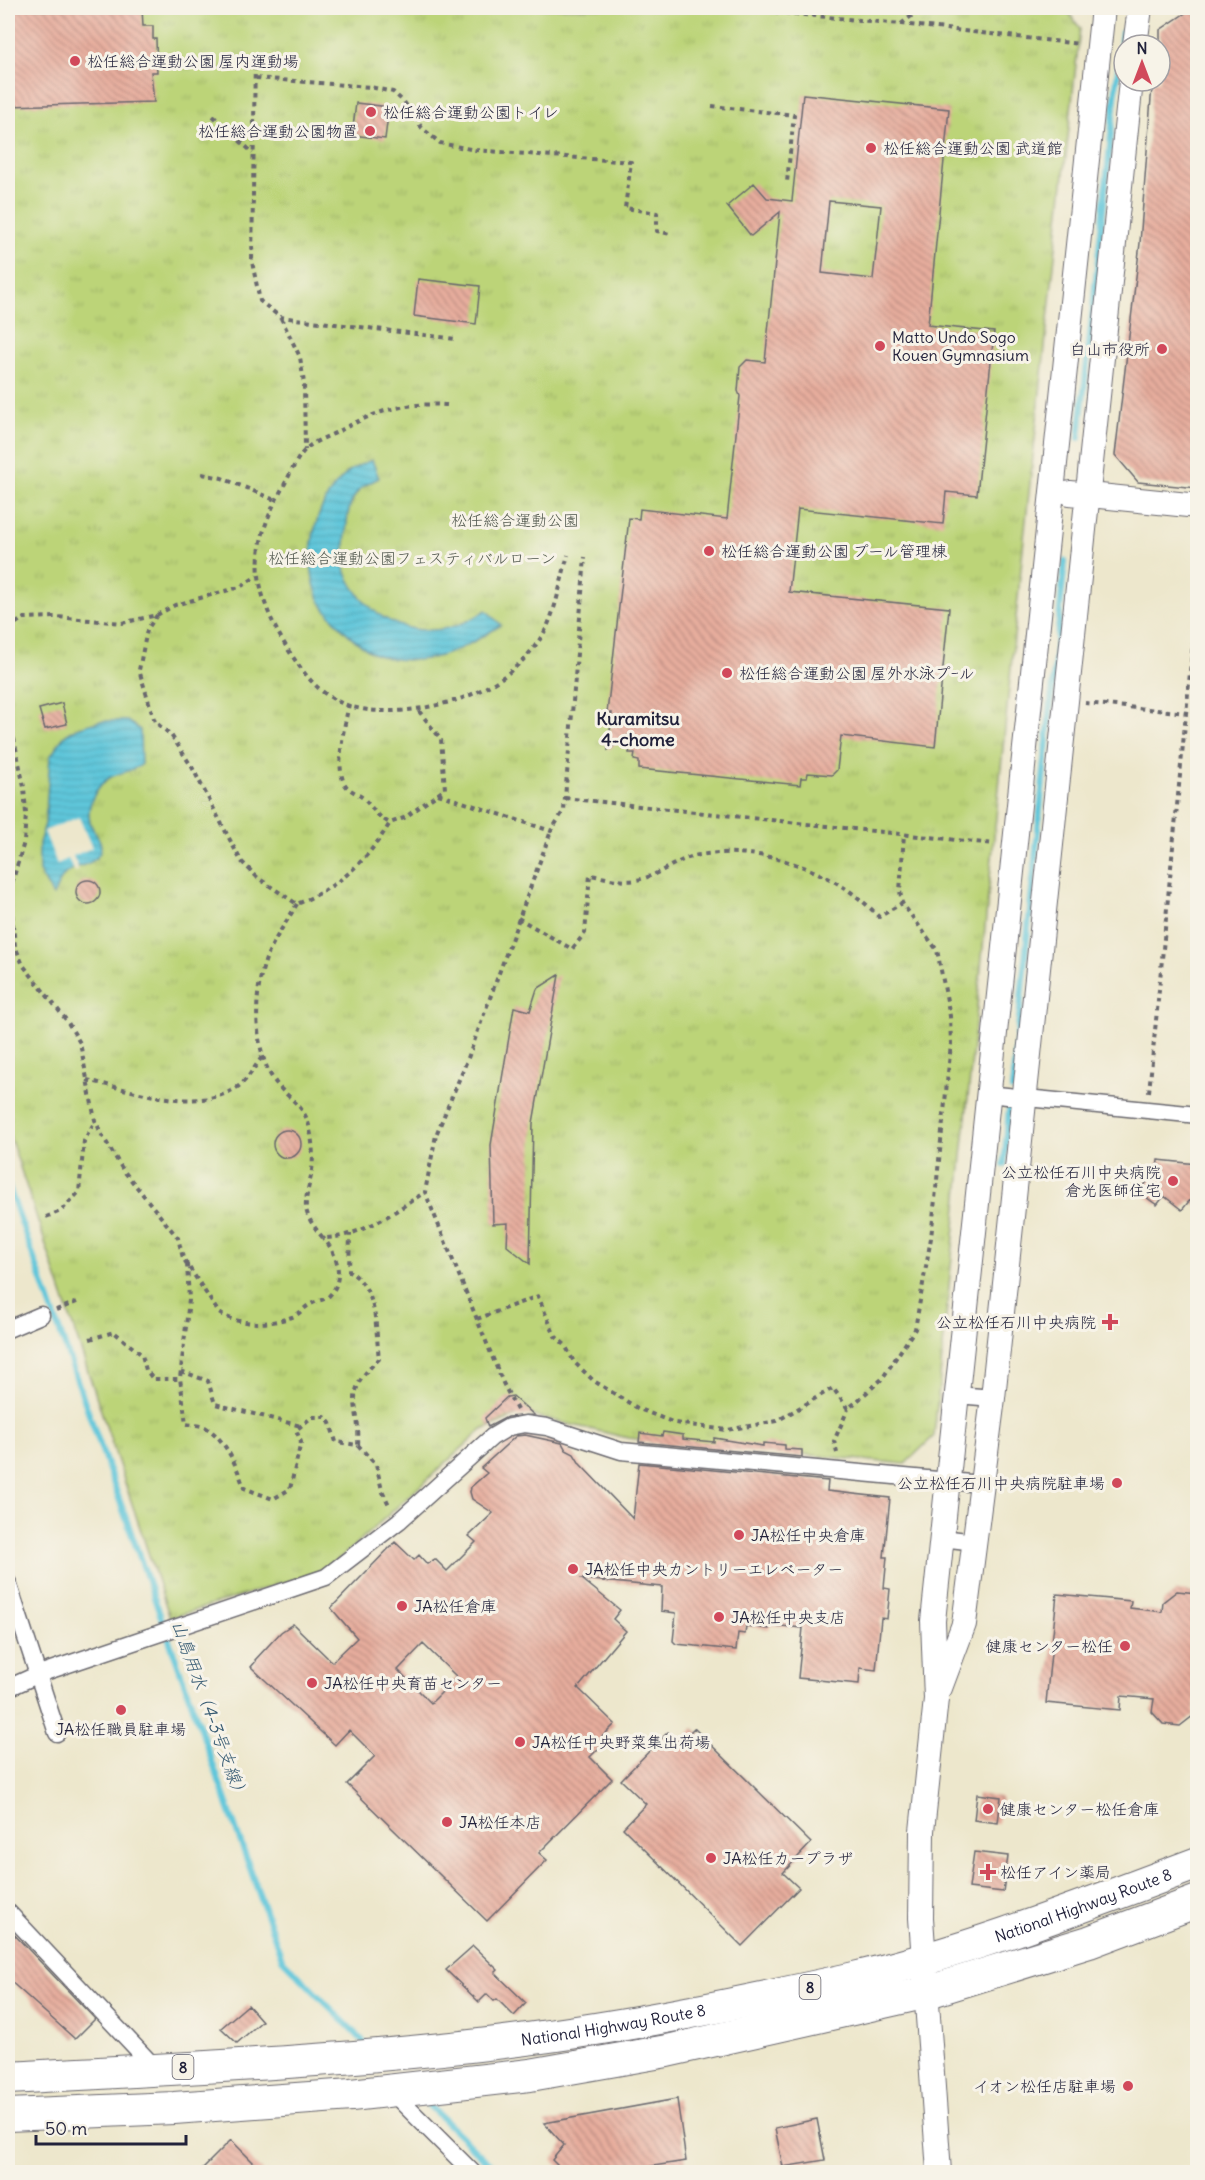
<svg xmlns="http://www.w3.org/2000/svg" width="1205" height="2180" viewBox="0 0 1205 2180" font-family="Delius,'Klee One',sans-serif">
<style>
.park{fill:url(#park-tufts);stroke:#6f7b5a;stroke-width:1.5}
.water{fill:url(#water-rules);stroke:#40748a;stroke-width:1.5}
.pier{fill:#ede7cc}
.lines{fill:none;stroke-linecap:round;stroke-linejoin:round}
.stream{stroke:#5ec6da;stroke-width:6}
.building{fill:url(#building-back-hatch);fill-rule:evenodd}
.street-casing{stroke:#69676e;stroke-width:19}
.secondary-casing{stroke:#69676e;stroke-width:26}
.highway-casing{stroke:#69676e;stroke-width:34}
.path{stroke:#69676e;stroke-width:4;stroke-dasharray:4.5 4.5;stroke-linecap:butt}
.street{stroke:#fff;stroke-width:16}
.secondary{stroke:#fff;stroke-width:24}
.highway{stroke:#fff;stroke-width:32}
.poi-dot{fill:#d1495b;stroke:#f7f3e8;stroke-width:2}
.labels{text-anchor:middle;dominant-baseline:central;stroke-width:6;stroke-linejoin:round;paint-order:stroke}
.shield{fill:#f7f3e8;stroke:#62616f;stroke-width:1.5}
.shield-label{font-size:15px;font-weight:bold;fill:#22223b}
.poi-label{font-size:16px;fill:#22223b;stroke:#f7f3e8;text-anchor:start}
.park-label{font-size:16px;fill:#50574d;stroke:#f7f3e8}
.street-label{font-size:16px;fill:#22223b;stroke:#f7f3e8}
.neighbourhood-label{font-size:18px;font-weight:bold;fill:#22223b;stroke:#f7f3e8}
.water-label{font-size:18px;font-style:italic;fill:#375b73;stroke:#f7f3e8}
</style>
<defs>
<pattern id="park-tufts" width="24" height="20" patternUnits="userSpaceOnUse" patternTransform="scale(1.5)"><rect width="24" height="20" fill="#bcd478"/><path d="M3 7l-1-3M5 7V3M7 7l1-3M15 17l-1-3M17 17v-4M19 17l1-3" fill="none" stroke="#a1b669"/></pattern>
<pattern id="water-rules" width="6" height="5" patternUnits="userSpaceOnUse" patternTransform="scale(1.5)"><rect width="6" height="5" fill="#5ec6da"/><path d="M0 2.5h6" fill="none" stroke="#51aabc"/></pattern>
<pattern id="building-back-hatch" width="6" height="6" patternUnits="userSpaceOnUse" patternTransform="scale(1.5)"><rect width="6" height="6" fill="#e7ad9d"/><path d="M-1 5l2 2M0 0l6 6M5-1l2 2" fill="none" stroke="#bb8c81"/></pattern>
</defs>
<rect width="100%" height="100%" fill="#f7f3e8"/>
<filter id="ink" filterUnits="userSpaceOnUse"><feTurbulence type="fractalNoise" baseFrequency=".0167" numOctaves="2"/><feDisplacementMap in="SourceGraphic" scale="12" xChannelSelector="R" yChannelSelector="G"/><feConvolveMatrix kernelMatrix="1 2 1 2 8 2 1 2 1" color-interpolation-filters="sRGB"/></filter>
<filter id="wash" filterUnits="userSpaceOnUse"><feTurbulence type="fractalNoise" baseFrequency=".008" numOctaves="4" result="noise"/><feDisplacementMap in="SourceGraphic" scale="24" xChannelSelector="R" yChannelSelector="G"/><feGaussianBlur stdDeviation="1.35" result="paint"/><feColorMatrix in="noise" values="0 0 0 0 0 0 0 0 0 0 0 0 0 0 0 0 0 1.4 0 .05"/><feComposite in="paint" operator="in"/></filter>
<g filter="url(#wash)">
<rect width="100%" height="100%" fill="#ede7cc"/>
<path class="park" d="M8 8H1065L1080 28 1024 538 934 1436 905 1464 628 1438 522 1413 482 1430 343 1556 318 1572 170 1618 8 1131Z"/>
<path class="water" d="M372 460 379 478C373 481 364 485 359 490 348 503 347 518 346 533 345 545 342 565 347 575 374 632 435 647 486 610L501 625C479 639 452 656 426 659 411 661 389 660 375 654 358 646 324 613 318 596 302 554 315 498 351 470 357 466 365 463 372 460Z
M100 721H127L140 730 141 765C132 771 121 772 111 777 96 785 84 808 91 825 95 835 105 842 99 854 92 867 73 865 64 875 59 881 56 890 53 896L39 871V843L45 824 50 757 64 736 77 728Z"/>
<path class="pier" d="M79 817 92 848 73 856 79 870 75 872 68 859 57 864 44 831Z"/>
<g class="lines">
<path class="stream" d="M1079 438 1122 32
M1012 1089 1065 561
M1004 1165 1009 1110
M8 1185 282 1959 367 2045
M421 2098 498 2172"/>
</g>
<g id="blocks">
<path class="building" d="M8 8H142L143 26H153V39H156L157 72H151L154 102 8 106Z
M1193 8H1197V488L1138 482 1115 455 1140 243 1151 98 1153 81H1160V30Z
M803 94 949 109 928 325 994 332 977 495 946 492 943 524 798 509 789 592 949 608 935 747 841 736 837 770 832 775 808 773 807 778H801L800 785 639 769V761L634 760 635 753H629L631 733 608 750 612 713H607L629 518 639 519 640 509 727 519 740 396 738 391 740 367 747 360 765 362 780 212 751 236 727 206 754 183 767 198 792 201ZM829 201 881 206 873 279 822 273Z
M356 103 389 107 385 139 352 135Z
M418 279 480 286 476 324 414 316Z
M62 703 67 724 45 729 39 709Z
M76 892a12 12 0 1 1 24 0a12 12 0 1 1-24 0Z
M559 975 533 1123 530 1264 507 1246 508 1223 493 1224 491 1145 514 1007 530 1011 537 989Z
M273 1144a14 14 0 1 1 28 0a14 14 0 1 1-28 0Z
M1158 1160 1197 1164V1206L1190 1200 1182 1210 1164 1196 1157 1205 1139 1192 1157 1169Z
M513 1396 534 1415 507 1417 488 1427 485 1418 507 1397Z
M663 1432 683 1435V1439L714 1442V1438L763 1446V1443L785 1445V1449L802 1450V1457L639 1442 640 1433 662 1436Z
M525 1435 562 1443 566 1450 574 1454 580 1464 633 1519 639 1463 828 1481 827 1491 890 1498 884 1557H887L884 1588 890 1589 887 1619 881 1618 876 1670 860 1668 859 1684 798 1678 803 1628 770 1625 769 1629 746 1626 745 1634 738 1633 736 1650 676 1644 673 1641 676 1613 661 1611 662 1587 582 1579 620 1610 613 1619 626 1631 578 1688 615 1724 601 1738 605 1742 590 1757 612 1779 539 1853 547 1860 487 1921 347 1784 375 1756 349 1730 335 1745 251 1667 256 1661 255 1660 281 1632 293 1624 332 1662 357 1638 331 1608 395 1542 414 1560 419 1555 427 1564 435 1559 447 1571 476 1542 469 1536 493 1513 472 1499 470 1492 471 1487 487 1473 481 1468 516 1436ZM423 1644 457 1677 431 1703 398 1670Z
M1177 1591 1197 1593V1681L1194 1715 1180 1726 1163 1724 1152 1712 1154 1699 1121 1696 1120 1710 1046 1703 1057 1594 1131 1601 1130 1608 1162 1612 1163 1602Z
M694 1728 811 1843 783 1873 799 1888 742 1946 623 1828 646 1804 621 1780 668 1732 679 1743Z
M977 1794 1001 1797 998 1823 974 1820Z
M974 1852 1008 1856 1003 1892 969 1888Z
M8 1928 95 2019 75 2039 8 1979Z
M473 1946 498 1970 495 1973 526 2003 514 2016 497 1999 494 2001 487 1994 479 2002 446 1970Z
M248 2005 262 2021 237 2043 221 2028Z
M677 2099 686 2161 646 2167 647 2172H564L552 2160 564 2145 544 2123Z
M817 2119 825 2160 783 2167 775 2128Z
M231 2140 263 2172H199Z"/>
</g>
</g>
<g filter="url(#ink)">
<use href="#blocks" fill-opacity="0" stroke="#69676e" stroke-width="1.5"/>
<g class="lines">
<defs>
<path id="street" d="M987 1094 1198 1115
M8 1329 41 1315
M957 1395 993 1398
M942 1538 975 1542
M8 1583 57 1733
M8 1688 39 1674 326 1577 399 1521 492 1437 509 1427 525 1424 547 1427 621 1451 981 1484
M8 1912 156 2069
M390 2090 472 2172"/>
<path id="secondary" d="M1135 45 1140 8
M1070 493 1198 506
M940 1688 964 1624 993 1398 1131 81
M939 2172 921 1918 922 1831 936 1699 933 1621 1103 8"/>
<g id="highway">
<path id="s1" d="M8 2078C178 2068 350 2062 519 2040 630 2026 741 2003 850 1979 969 1951 1083 1906 1198 1863"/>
<path d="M8 2115 174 2108 351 2095 530 2075 667 2051 928 1992 1089 1942 1198 1901"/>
</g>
</defs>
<use href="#street" class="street-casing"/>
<use href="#secondary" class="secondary-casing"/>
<use href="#highway" class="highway-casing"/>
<path class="path" d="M731 8 901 24 922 8
M901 24 1079 44
M255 57 252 262 260 301 280 317 456 339
M256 78 370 87 393 92 404 102 422 128 440 143 475 150 631 162 625 208 657 213V231L670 234
M712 106 794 115 787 182
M213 116 253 153
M281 318 300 357 304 383 305 450
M447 405C407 402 378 410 343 429 331 436 312 441 304 451 295 461 290 475 283 487 248 549 251 591 289 651 301 669 313 687 332 698 362 717 409 712 442 704 485 694 525 668 546 629 557 606 561 579 568 555
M202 474 222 478 275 500
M157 615 147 630 139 670 155 722 171 735 192 767 241 861 258 878 297 904C340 886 366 862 390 823
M8 628 24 618 57 617 122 623 157 615 175 605 240 587 257 576
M1085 703 1198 714
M349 704C345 724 333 772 347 787 351 791 358 794 363 798 373 808 377 817 390 823L404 818 445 789 441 739 418 710
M8 733 13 734 24 787 26 814 24 842 10 890 15 946 23 965 67 1021 80 1043 95 1120 102 1135 123 1170 178 1238 183 1258 219 1313C239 1326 269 1325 292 1317 299 1315 304 1307 311 1304 316 1301 324 1300 328 1297 346 1281 337 1252 323 1238
M438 794 551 831 564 810 585 557
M565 798 994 844
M297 904C286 923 270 944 264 965 253 998 254 1055 276 1083 290 1101 305 1104 310 1130 313 1144 314 1162 311 1176 304 1207 301 1211 323 1238 360 1238 394 1212 425 1192
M518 918 572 949 585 933 590 875C604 877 622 883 636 880 658 877 677 858 700 855 763 845 836 870 879 917L902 903
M87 1080C132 1090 198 1115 239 1086 248 1079 255 1066 262 1057
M1149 1092 1198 591
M46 1217 61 1211 79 1192 84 1141 95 1121
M187 1264 189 1300 180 1378 186 1424C192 1425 200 1425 205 1427 226 1439 237 1467 244 1488L273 1499 290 1489 301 1442 296 1430 312 1417H325L330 1423 336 1442 358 1445C361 1402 340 1395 379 1359 375 1327 379 1290 349 1271L350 1234
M56 1310 77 1302
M477 1319 538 1296 555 1336 565 1345 574 1362 594 1381 639 1409 675 1423 727 1430 777 1421 833 1388 848 1409 882 1379 915 1329 931 1238 951 1044 950 1016 937 950 902 903 900 891 904 834
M90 1339 114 1332 142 1355 146 1370 153 1379H180
M181 1371 208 1381 215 1404 301 1426
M517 1410 503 1383 425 1192 436 1135 468 1058 551 831
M358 1445 376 1465 382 1490 390 1507
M837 1453 834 1441 848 1409"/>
<use href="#street" class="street"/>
<use href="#secondary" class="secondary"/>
<use href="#highway" class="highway"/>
</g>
</g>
<g class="poi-dot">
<circle cx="75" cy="61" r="6"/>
<circle cx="371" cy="112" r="6"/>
<circle cx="370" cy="131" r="6"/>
<circle cx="871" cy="148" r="6"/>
<circle cx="880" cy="346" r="6"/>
<circle cx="1162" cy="349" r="6"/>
<circle cx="709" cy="551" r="6"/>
<circle cx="727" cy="673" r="6"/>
<circle cx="1173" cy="1181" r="6"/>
<path d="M1107 1313h6v6h6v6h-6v6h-6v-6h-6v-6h6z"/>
<circle cx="1117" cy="1483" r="6"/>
<circle cx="739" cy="1535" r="6"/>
<circle cx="573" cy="1569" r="6"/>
<circle cx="402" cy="1606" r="6"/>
<circle cx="719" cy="1617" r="6"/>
<circle cx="1125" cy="1646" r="6"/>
<circle cx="312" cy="1683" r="6"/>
<circle cx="121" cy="1710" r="6"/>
<circle cx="520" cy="1742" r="6"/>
<circle cx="988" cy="1809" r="6"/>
<circle cx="447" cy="1822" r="6"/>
<circle cx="711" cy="1858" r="6"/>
<path d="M985 1863h6v6h6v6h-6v6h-6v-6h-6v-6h6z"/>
<circle cx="1128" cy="2086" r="6"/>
</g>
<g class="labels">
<g class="shield">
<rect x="799.5" y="1975" width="21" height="24" rx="4.5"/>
<rect x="172.5" y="2055" width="21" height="24" rx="4.5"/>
</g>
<g class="shield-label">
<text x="810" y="1987">8</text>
<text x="183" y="2067">8</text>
</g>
<g class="poi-label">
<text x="87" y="61">松任総合運動公園 屋内運動場</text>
<text x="383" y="112">松任総合運動公園トイレ</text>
<text x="358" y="131" text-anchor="end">松任総合運動公園物置</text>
<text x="883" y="148">松任総合運動公園 武道館</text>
<text x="892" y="337">Matto Undo Sogo<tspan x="892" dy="18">Kouen Gymnasium</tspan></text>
<text x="1150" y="349" text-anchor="end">白山市役所</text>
<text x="721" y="551">松任総合運動公園 プール管理棟</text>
<text x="739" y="673">松任総合運動公園 屋外水泳プｰル</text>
<text x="1161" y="1172" text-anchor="end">公立松任石川中央病院<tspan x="1161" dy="18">倉光医師住宅</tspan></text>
<text x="1096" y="1322" text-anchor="end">公立松任石川中央病院</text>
<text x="1105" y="1483" text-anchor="end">公立松任石川中央病院駐車場</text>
<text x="751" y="1535">JA松任中央倉庫</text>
<text x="585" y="1569">JA松任中央カントリーエレベーター</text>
<text x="414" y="1606">JA松任倉庫</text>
<text x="731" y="1617">JA松任中央支店</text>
<text x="1113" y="1646" text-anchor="end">健康センター松任</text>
<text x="324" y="1683">JA松任中央育苗センター</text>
<text x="121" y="1729" text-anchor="middle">JA松任職員駐車場</text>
<text x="532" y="1742">JA松任中央野菜集出荷場</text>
<text x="1000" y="1809">健康センター松任倉庫</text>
<text x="459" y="1822">JA松任本店</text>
<text x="723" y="1858">JA松任カープラザ</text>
<text x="1000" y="1872">松任アイン薬局</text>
<text x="1116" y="2086" text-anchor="end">イオン松任店駐車場</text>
</g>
<g class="park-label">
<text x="515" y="520">松任総合運動公園</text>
<text x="412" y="558">松任総合運動公園フェスティバルローン</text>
</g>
<g class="street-label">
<text stroke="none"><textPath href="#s1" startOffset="1094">National Highway Route 8</textPath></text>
<text stroke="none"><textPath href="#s1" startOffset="608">National Highway Route 8</textPath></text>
</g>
<g class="neighbourhood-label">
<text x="638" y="718">Kuramitsu<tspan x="638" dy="21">4-chome</tspan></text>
</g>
<g class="water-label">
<text transform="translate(210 1710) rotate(70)">山島用水（4-3号支線）</text>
</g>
</g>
<rect width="1205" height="2180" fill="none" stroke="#f7f3e8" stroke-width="30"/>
<g transform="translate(1142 63)"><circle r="28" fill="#f7f3e8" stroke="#a29fa3" stroke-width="1.5"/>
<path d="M0-4.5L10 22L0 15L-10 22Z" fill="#d1495b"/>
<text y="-9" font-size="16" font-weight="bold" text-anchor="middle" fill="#22223b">N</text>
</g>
<path d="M36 2135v9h150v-9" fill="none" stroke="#22223b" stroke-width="3"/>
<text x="45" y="2135" font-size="18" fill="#22223b" stroke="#f7f3e8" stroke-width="4.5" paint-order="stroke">50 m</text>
</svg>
